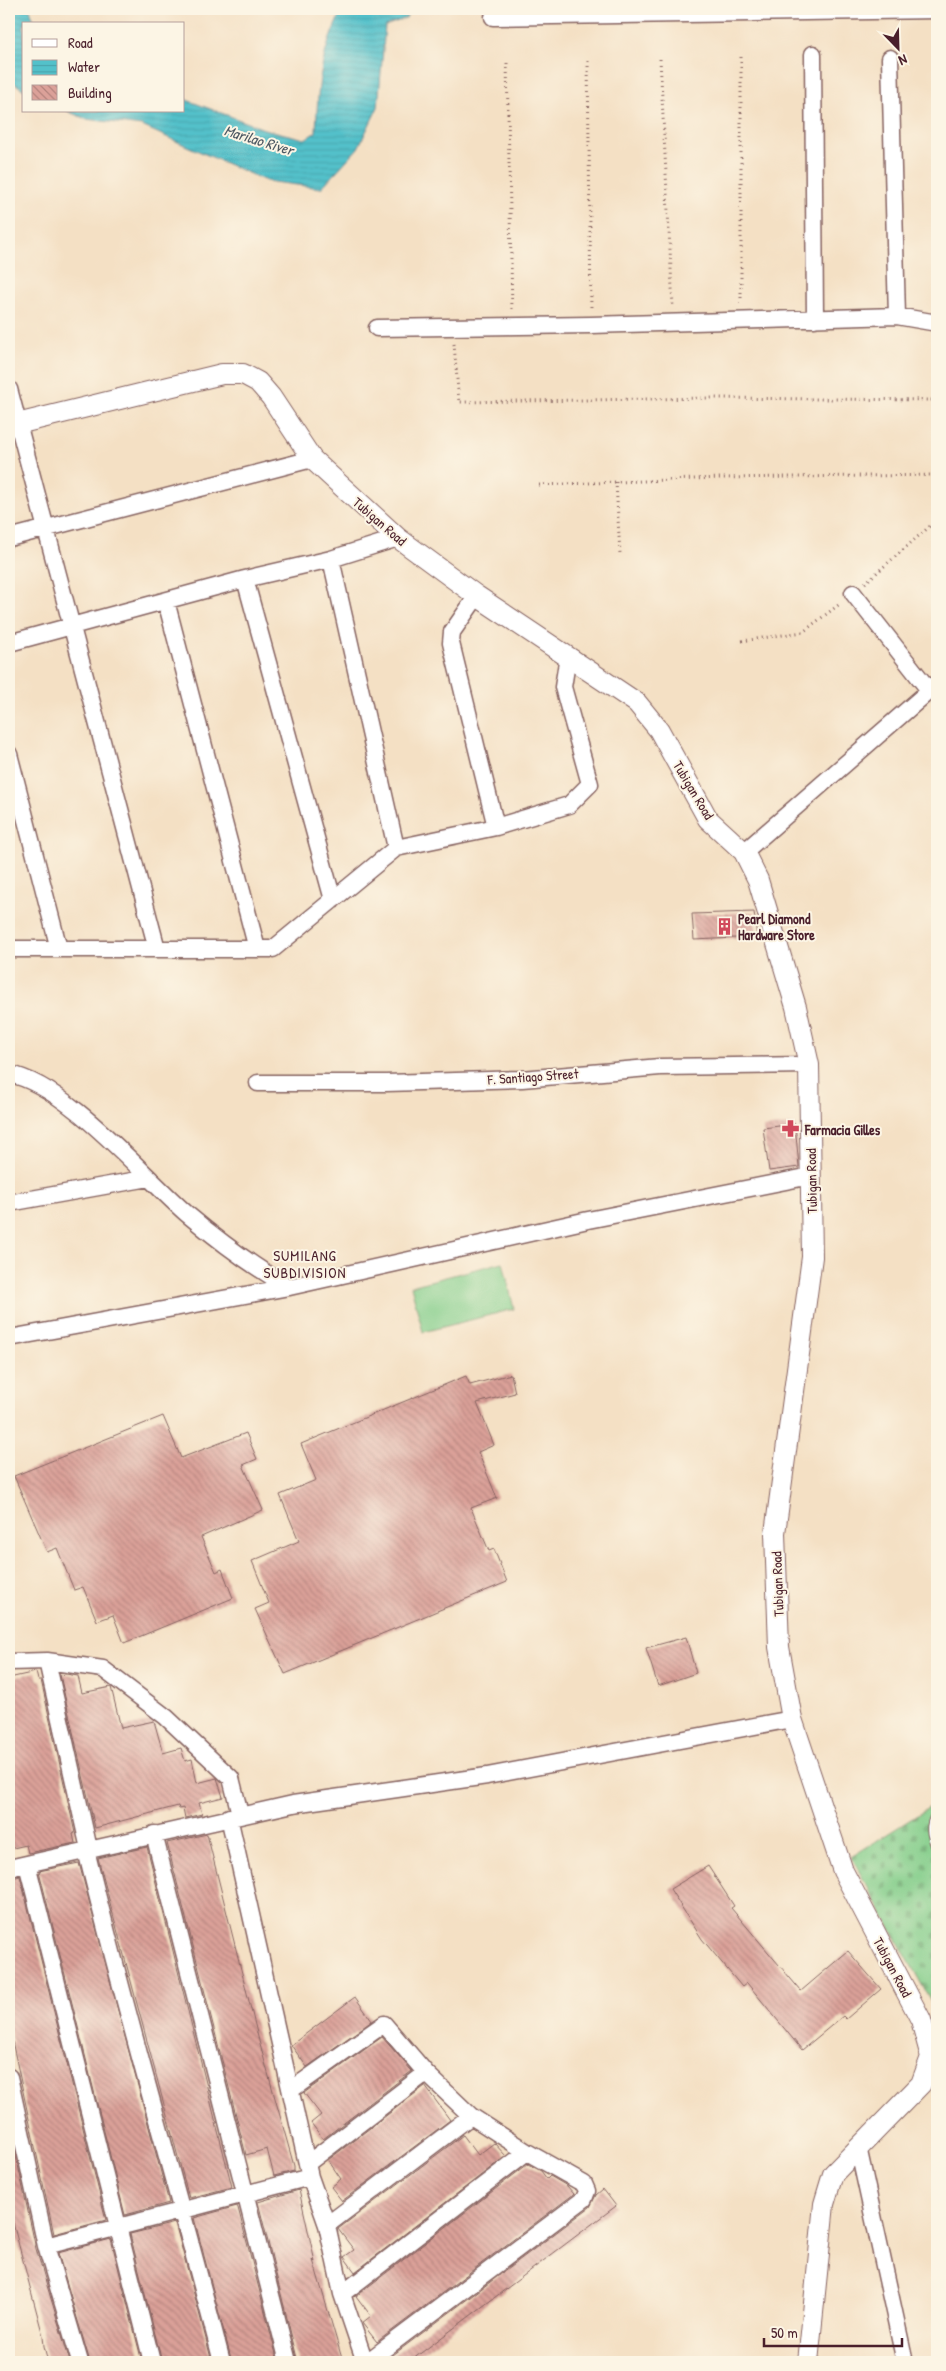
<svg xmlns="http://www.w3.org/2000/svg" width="946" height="2371" viewBox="0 0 946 2371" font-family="'Patrick Hand',sans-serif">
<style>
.cemetery{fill:url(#cemetery-stones);stroke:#67765b}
.pitch{fill:#84ce8b;stroke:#67765b}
.water{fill:url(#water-rules);stroke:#4e707a}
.building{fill:url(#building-back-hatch)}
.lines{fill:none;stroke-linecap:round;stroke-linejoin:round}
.service-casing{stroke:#866361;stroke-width:11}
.minor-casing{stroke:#866361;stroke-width:19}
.tertiary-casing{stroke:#866361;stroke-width:22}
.path{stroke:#866361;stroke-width:3;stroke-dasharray:1 4;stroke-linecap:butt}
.service{stroke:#fff;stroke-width:9}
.minor{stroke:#fff;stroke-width:16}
.tertiary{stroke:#fff;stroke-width:20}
.labels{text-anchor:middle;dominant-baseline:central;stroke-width:4;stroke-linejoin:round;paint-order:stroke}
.street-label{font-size:14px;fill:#4a1f2b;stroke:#fcf5e5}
.poi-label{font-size:14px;font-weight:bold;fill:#4a1f2b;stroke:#fcf5e5;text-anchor:start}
.water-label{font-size:15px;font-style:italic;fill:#4d5863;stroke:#fcf5e5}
.neighbourhood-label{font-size:15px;letter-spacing:1px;fill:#4a1f2b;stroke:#fcf5e5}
</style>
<defs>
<pattern id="cemetery-stones" width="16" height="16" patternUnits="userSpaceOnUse" patternTransform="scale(1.25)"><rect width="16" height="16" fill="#84ce8b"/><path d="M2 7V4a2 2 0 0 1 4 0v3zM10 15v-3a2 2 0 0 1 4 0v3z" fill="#74b078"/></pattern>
<pattern id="water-rules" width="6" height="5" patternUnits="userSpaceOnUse" patternTransform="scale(1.25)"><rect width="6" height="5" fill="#53c1ca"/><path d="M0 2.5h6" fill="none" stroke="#4aa5ae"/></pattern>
<pattern id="building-back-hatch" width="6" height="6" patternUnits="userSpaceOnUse" patternTransform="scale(1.25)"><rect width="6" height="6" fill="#dba199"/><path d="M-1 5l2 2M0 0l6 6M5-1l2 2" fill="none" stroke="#b4837d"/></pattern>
</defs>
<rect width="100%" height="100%" fill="#fcf5e5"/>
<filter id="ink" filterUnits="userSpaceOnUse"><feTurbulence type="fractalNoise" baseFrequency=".02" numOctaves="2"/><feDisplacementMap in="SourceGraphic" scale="10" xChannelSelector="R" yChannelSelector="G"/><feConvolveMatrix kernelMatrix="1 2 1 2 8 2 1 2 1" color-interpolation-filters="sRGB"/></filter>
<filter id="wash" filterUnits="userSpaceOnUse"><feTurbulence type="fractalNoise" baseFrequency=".0096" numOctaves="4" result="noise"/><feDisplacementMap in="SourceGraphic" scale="20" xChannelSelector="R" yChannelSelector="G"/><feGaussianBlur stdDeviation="1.12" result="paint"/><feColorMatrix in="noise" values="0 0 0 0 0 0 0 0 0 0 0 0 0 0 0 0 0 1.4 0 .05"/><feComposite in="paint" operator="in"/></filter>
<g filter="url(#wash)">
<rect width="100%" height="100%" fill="#f4e0c4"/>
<path class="cemetery" d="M937 1800V2012L851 1857 930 1807Z"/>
<path class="pitch" d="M503 1262 514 1309 423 1332 411 1286Z"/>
<path class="water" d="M9 9H30L35 24H24V90L9 79Z
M343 9H412L406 18 385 26 378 107 358 148 321 188 266 181 142 126 86 119 67 111H184V99L264 129 305 139 316 132C318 84 320 53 343 9Z"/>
<g id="blocks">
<path class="building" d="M754 912 757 937 694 940 692 914Z
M795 1124 799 1167 769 1171 763 1128Z
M511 1374 515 1393 477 1403 494 1445 478 1452 497 1498 471 1508 489 1551 494 1549 507 1582 285 1674 255 1609 269 1603 252 1561 299 1541 280 1495 316 1480 301 1444 466 1376 470 1385Z
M163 1416 181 1458 246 1433 257 1459 243 1465 263 1510 201 1537 216 1572 222 1569 233 1598 124 1643 113 1615 97 1621 83 1587 74 1590 57 1548 47 1552 14 1476Z
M686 1637 696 1673 658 1686 646 1648Z
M36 1672 38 1680H41L75 1833 73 1834 75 1843 28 1853 26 1845 9 1849V1678Z
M66 1674 78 1676 82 1693 111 1687 121 1728 154 1721 163 1753 181 1748 185 1761 192 1759 197 1783 217 1778 223 1797 199 1803 202 1814 185 1818 183 1808 179 1809 178 1806 95 1828 60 1675Z
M207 1834 259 2041 294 2166V2171L274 2176 267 2149 246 2155 167 1843Z
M147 1847 232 2187 189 2198 98 1858Z
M79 1863 169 2203 125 2215 39 1871Z
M708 1866 734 1906 731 1908 801 1991 848 1951 881 1989 846 2019 843 2016 802 2050 747 1983 742 1987 702 1939 670 1889Z
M20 1876 106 2220 54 2234 9 2027V1879Z
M355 1997 372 2021 307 2067 291 2045Z
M382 2037 412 2071 323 2139 311 2123 321 2115 304 2093Z
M425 2086 450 2120 342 2201 331 2187 341 2179 328 2160Z
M9 2123 36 2249 70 2362H48L44 2346 43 2336 9 2208Z
M463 2135 478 2155 494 2143 506 2156 355 2272 344 2257 354 2250 338 2229Z
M528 2164 541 2171 547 2179 550 2176 567 2186 574 2194 377 2342 362 2323 371 2316 356 2296Z
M603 2189 616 2206 409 2362H392L389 2358 590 2207 596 2195Z
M299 2190 315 2262 313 2260 343 2362H298L258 2202Z
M237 2206 238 2208 278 2362H232L194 2218Z
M175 2223 196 2301 212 2362H162L130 2234Z
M111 2239 142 2362H90L58 2253Z"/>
</g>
</g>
<g filter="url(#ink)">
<use href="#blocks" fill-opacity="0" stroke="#866361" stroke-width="1"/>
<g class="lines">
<defs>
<path id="service" d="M937 1814C928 1826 932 1836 937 1849"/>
<path id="minor" d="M493 17 937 10
M813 54 815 319
M890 58 897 316
M377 328 591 325 897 316 937 323
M9 389 157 949
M9 538 312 459
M331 559 396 848
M245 579 333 900
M853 593 929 690
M477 596 452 632 451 643 496 827
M166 601 257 949
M9 643 245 579 331 559 398 538
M9 754 59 949
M744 852 937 684
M9 949H273L396 848 496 827 569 805 590 784 563 687 568 656
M9 1074C66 1084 142 1175 187 1214 219 1241 252 1266 289 1287
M258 1083H386L522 1079 660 1067 809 1065
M9 1203 149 1178
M15 1337 289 1287 588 1220 811 1176
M47 1661 89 1849
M9 1662 47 1661 103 1669 166 1717 231 1778 240 1814
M229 1817 310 2177 327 2225 342 2294 365 2362
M154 1834 288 2362
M86 1850C128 2022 178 2191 222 2362
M27 1864 152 2362
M9 1868 293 1804 487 1776 792 1719
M9 2077 46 2246 80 2362
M291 2090 384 2024 426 2073 471 2116 527 2152 584 2184 587 2191 584 2199 367 2362
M858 2147 905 2362
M308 2163 426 2073
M327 2225 471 2116
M46 2246 310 2177
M342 2294 527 2152"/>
<path id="tertiary" d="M9 426 222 374H243L258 382 271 397 312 459 398 538 477 596 637 703 659 730 708 819 744 852 758 880 796 1007 809 1065 812 1257 775 1533 779 1647 792 1719 843 1871 921 2020 931 2057 921 2084 833 2174 824 2204 808 2362"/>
</defs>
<use href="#service" class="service-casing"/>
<use href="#minor" class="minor-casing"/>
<use href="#tertiary" class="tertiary-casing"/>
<path class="path" d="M741 57V305
M660 59 673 307
M588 61 591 310
M507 63 512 310
M454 344 459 402 713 398 937 400
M616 482 620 554
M539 485 720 478 937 475
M865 583 937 520
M742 641 803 632 841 603"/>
<use href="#service" class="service"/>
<use href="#minor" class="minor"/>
<use href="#tertiary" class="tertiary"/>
</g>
</g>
<defs>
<symbol id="building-bare" viewBox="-9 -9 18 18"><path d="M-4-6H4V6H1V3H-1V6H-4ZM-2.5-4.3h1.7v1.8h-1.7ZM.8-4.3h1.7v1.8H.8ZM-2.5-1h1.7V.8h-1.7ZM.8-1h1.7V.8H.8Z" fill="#d1495b" stroke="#fcf5e5" stroke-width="2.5" paint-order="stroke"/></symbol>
<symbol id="pharmacy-bare" viewBox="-9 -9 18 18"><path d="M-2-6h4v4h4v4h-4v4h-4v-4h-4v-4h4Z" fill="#d1495b" stroke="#fcf5e5" stroke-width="2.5" paint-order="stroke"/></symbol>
</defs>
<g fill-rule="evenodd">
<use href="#building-bare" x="712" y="914" width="25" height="25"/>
<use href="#pharmacy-bare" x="778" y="1116" width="25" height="25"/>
</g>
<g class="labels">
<g class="street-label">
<text transform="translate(380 521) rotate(41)">Tubigan Road</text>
<text transform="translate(694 790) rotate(59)">Tubigan Road</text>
<text transform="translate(533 1076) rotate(-4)">F. Santiago Street</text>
<text transform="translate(811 1181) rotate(-91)">Tubigan Road</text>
<text transform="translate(777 1584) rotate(-92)">Tubigan Road</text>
<text transform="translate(893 1967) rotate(62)">Tubigan Road</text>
</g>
<g class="poi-label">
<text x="738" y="918">Pearl Diamond<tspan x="738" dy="16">Hardware Store</tspan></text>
<text x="805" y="1129">Farmacia Gilles</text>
</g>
<g class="water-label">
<text transform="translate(259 140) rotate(17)">Marilao River</text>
</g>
<g class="neighbourhood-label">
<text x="305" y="1255">SUMILANG<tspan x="305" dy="17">SUBDIVISION</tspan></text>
</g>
</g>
<rect width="946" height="2371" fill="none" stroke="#fcf5e5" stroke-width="30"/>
<rect x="22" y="22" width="162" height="90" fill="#fcf5e5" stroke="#b59f9b"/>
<rect x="32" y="39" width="25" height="8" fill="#ffffff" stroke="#b59f9b"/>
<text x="68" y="48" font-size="15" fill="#4a1f2b">Road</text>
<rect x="32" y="60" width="25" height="15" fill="url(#water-rules)" stroke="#b59f9b"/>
<text x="68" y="72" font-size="15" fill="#4a1f2b">Water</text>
<rect x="32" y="85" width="25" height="15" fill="url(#building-back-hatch)" stroke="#b59f9b"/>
<text x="68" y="98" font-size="15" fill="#4a1f2b">Building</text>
<g transform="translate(898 48) rotate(157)" stroke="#fcf5e5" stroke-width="4" paint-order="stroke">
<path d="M0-4L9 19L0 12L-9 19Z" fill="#4a1f2b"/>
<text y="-8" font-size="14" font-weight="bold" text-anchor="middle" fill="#4a1f2b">N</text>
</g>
<path d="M764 2338v8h138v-8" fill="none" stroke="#4a1f2b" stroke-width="2.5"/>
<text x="771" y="2338" font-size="15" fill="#4a1f2b" stroke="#fcf5e5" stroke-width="4" paint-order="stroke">50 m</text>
</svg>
